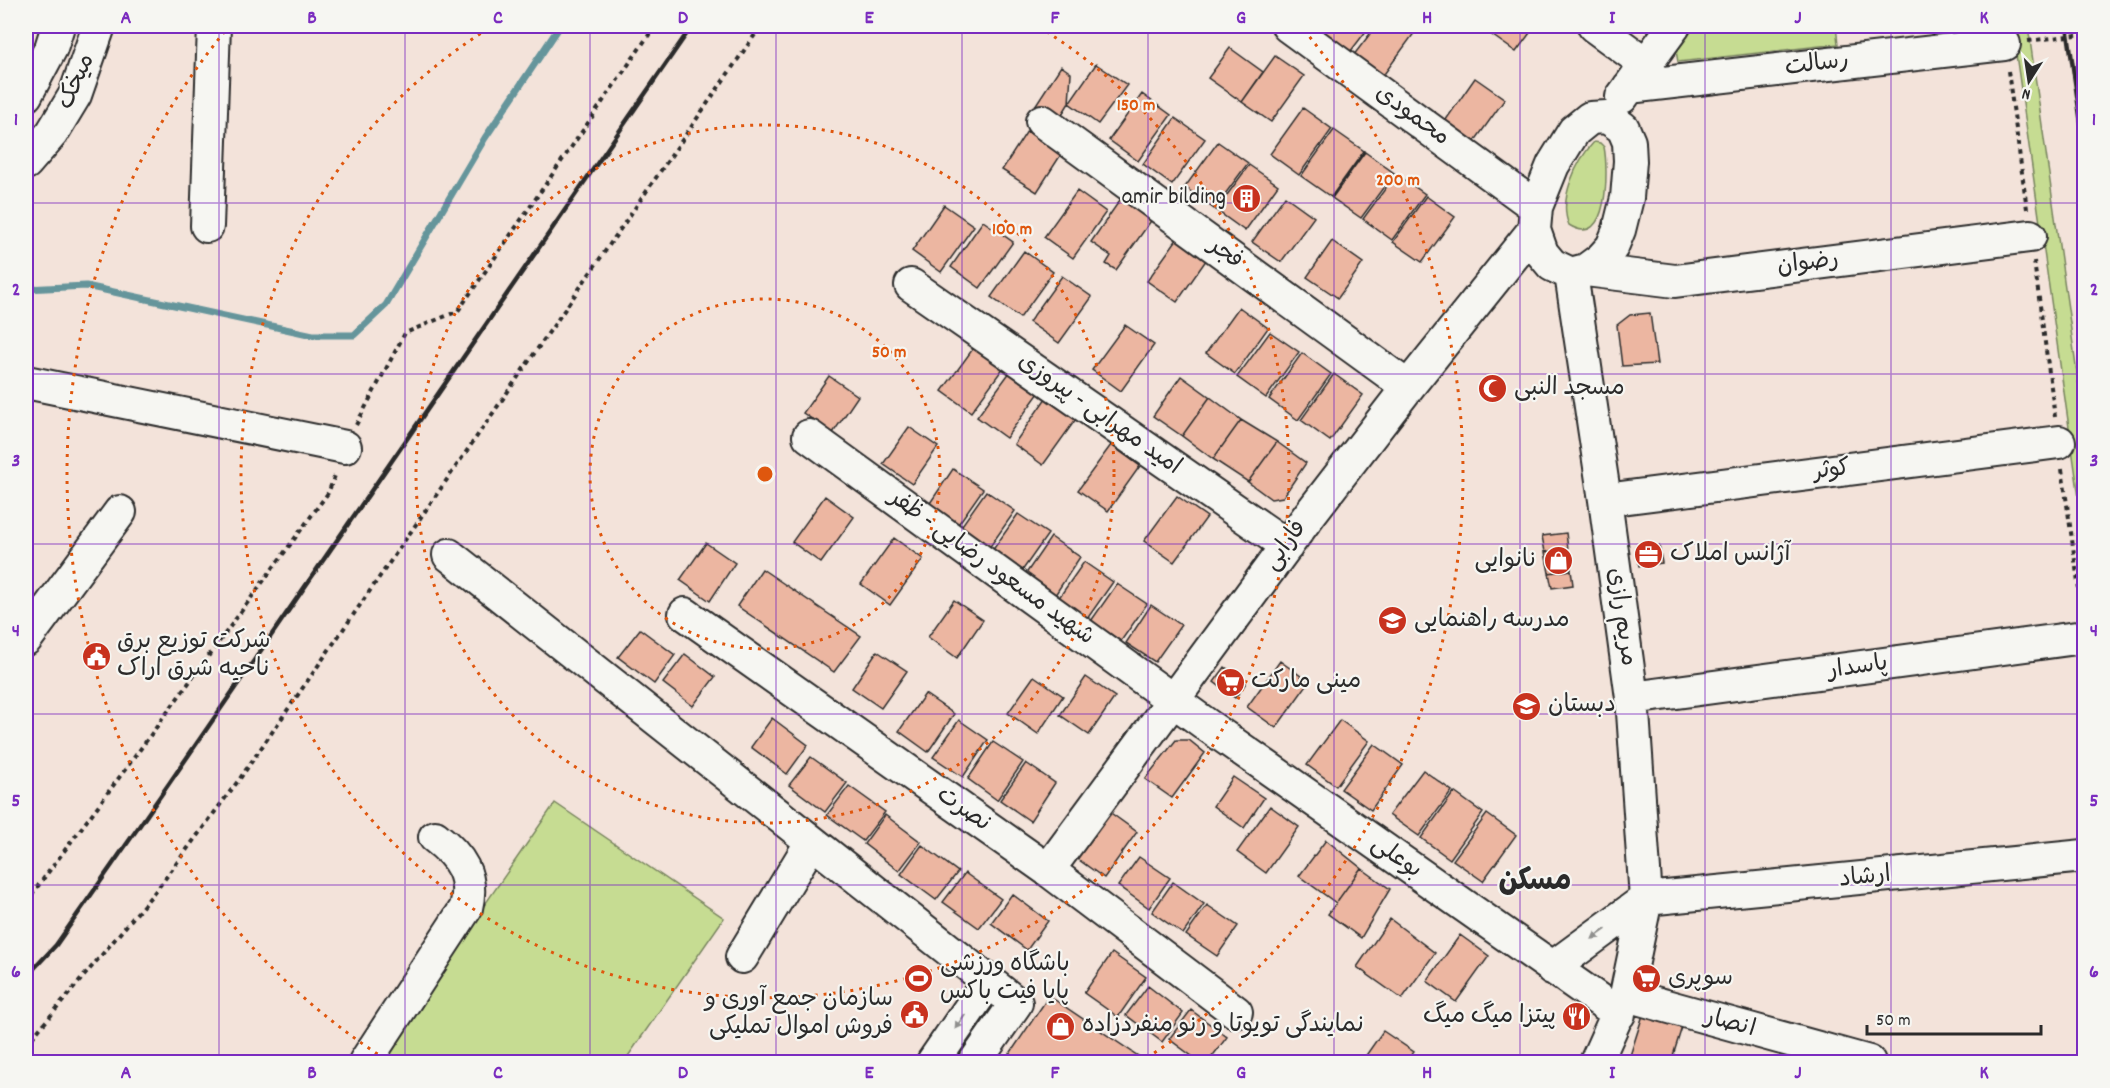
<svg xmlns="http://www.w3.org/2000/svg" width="2110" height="1088" viewBox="0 0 2110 1088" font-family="Dekko,'Playpen Sans Arabic',sans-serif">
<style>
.green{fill:#c6dc92;stroke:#78845e;stroke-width:1.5}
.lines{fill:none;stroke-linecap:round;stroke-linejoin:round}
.stream{stroke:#65959b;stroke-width:7}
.building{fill:#ecb6a1;stroke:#2b2b2b;stroke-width:1.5}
.minor-casing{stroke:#2b2b2b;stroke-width:36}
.path{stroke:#2b2b2b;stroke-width:4;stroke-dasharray:4.5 4.5;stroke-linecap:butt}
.minor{stroke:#f6f6f2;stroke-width:32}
.rail{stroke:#2b2b2b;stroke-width:4.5}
.oneway{fill:#90908e}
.grid{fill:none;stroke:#7b2cbf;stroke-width:1.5;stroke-opacity:0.55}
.ring{fill:none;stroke:#df570e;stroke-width:3;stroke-dasharray:3 6}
.labels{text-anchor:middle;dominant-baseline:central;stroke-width:4.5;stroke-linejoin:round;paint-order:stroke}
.street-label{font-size:24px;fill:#2b2b2b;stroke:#f6f6f2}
.poi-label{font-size:24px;fill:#2b2b2b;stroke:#f6f6f2;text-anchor:start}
.district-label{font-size:30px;font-weight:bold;fill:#2b2b2b;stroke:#f6f6f2}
.centre{fill:#df570e;stroke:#f6f6f2;stroke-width:3}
.ring-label{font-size:18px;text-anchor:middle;font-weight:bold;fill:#df570e;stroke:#f6f6f2;stroke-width:4.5;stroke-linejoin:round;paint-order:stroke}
.neatline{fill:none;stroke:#7b2cbf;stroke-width:2}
.grid-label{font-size:20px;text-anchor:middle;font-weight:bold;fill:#7b2cbf}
</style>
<rect width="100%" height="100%" fill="#f3e3da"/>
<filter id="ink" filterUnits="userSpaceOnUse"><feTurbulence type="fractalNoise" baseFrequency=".0167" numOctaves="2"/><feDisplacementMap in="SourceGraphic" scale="12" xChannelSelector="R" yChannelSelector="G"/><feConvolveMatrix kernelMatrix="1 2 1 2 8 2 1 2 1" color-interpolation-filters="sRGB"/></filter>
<g filter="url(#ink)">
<path class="green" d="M1695 26H1836L1838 44 1678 62 1676 51Z
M2012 26H2028L2084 422V533Z
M1594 142 1600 143 1604 147C1608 167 1610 251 1569 225 1558 200 1576 161 1594 142Z
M555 803 724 918 624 1062H376Z"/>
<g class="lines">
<path class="stream" d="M26 289 86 286 313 335H354L386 305 485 138 560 26"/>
</g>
<path class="building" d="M1325 26H1370L1347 56 1318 36Z
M1376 26H1407L1415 32 1382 77 1353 56Z
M1452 26H1465L1460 31Z
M1491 26H1535L1516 52 1486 31Z
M1230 48 1263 72 1242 102 1208 78Z
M1275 56 1304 76 1271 122 1242 102Z
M1096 64 1127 85 1098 124 1069 103Z
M1061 66 1071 73 1069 103 1058 121 1035 106Z
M1475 78 1505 99 1472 145 1443 124Z
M1142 94 1171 115 1138 161 1109 140Z
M1303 108 1332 129 1299 175 1270 154Z
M1175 118 1205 139 1172 185 1143 164Z
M1334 130 1364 151 1331 197 1301 176Z
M1027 131 1062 153 1037 192 1002 170Z
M1218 142 1248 163 1214 209 1185 187Z
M1365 152 1394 173 1361 218 1332 198Z
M1249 165 1278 185 1245 231 1216 210Z
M1396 174 1425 194 1392 240 1363 219Z
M1077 191 1106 212 1073 258 1044 237Z
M1285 196 1314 217 1281 262 1252 242Z
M1426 196 1455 217 1422 262 1393 242Z
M1122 197 1153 218 1116 270 1106 264 1111 256 1091 242Z
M944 205 974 226 941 272 912 251Z
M983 221 1013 242 980 288 951 267Z
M1180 235 1209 256 1177 302 1147 281Z
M1332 241 1363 263 1338 298 1307 277Z
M1024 251 1053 272 1020 318 991 297Z
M1062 276 1092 297 1059 343 1029 322Z
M1239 307 1268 328 1235 374 1206 353Z
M1650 313 1657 364 1622 366 1617 325 1630 315Z
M1125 325 1154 345 1121 391 1092 370Z
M1270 332 1299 352 1266 398 1237 377Z
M975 346 1004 367 971 412 942 391Z
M1302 353 1331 374 1298 420 1269 399Z
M1010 372 1039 393 1006 438 977 417Z
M1334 374 1363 395 1330 441 1301 420Z
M829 376 858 396 833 433 803 413Z
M1181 376 1210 397 1182 436 1153 416Z
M1210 397 1241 420 1213 459 1182 436Z
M1046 398 1076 419 1043 465 1014 444Z
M1241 420 1277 442 1248 482 1213 459Z
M909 427 938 447 912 484 883 464Z
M1277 442 1306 463 1283 497 1271 499 1248 482Z
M1111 445 1140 466 1108 511 1078 490Z
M953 469 983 489 957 526 928 506Z
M986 491 1015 511 989 548 960 528Z
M825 496 854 517 821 563 792 542Z
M1177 496 1207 517 1174 562 1144 541Z
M1018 514 1048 534 1022 571 992 551Z
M1566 533 1568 549 1545 552 1542 536Z
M1051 537 1080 557 1055 595 1025 575Z
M894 538 923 559 890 605 861 584Z
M706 543 735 563 710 601 680 580Z
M1659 546 1662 563 1639 566 1636 548Z
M1568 549 1571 570 1549 573 1545 552Z
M1084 562 1113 582 1087 619 1058 599Z
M762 569 861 636 834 672 737 606Z
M1571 570 1573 585 1552 588 1549 573Z
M1117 584 1147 604 1121 641 1091 621Z
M954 600 983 620 957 658 928 637Z
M1151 605 1181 625 1155 662 1126 643Z
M640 629 675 655 654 684 618 657Z
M877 651 907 671 881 708 852 688Z
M685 654 715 677 693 706 663 683Z
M1280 661 1309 682 1276 728 1247 707Z
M1225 667 1246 683 1235 698 1214 682Z
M1034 676 1063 696 1038 734 1008 713Z
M1086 677 1115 697 1089 735 1060 715Z
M925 694 954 714 928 752 899 731Z
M772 718 808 745 787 774 751 747Z
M959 720 988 740 963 777 933 757Z
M1340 720 1369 741 1336 786 1307 765Z
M1176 740H1189L1205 753 1172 798 1145 779Z
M993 742 1023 762 997 800 968 779Z
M1374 744 1403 765 1371 810 1341 789Z
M811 757 847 783 825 812 789 785Z
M1026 763 1055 783 1030 821 1000 800Z
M1423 770 1452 791 1419 836 1389 815Z
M1233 777 1264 798 1244 828 1213 806Z
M849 786 885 812 863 841 827 815Z
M1454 792 1483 813 1450 859 1421 838Z
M1270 806 1299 827 1266 873 1237 852Z
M1108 811 1137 832 1104 878 1075 857Z
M1487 814 1516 835 1483 881 1453 860Z
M885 815 921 842 899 871 864 844Z
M1326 840 1361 868 1336 903 1299 876Z
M922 845 958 872 936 900 901 874Z
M1139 857 1170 878 1149 908 1118 886Z
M1361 868 1390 889 1361 938 1328 914Z
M965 873 1001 899 979 928 943 902Z
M1173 882 1204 904 1183 934 1152 912Z
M1012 894 1048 921 1027 950 991 923Z
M1207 905 1238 926 1217 956 1186 935Z
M1390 919 1435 953 1402 999 1357 967Z
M1460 935 1489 956 1456 1002 1427 981Z
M1112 953 1146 977 1118 1017 1084 993Z
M1148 986 1183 1013 1162 1042 1126 1015Z
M1049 996 1147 1062H1020L1009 1055Z
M1191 1010 1227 1037 1208 1062H1200L1169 1039Z
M1643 1015 1682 1027 1671 1062H1628Z
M1383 1031 1414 1052 1406 1062H1365L1362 1061Z
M1009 1055 1020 1062H1004Z"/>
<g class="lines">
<defs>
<path id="minor" d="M1288 26 1536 207
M1594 26 1646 64
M1629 87 2004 44
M26 95 51 48 58 26
M1622 97 1674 26
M1607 117 1623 128 1629 142 1630 161 1627 198 1619 230 1612 247 1601 259 1586 270 1571 274 1552 265 1542 253 1534 230 1536 207 1553 165 1574 131 1590 118Z
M1042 121 1408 387
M26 163 52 133 75 95 99 26
M207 226 214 26
M1586 270 1675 281 2030 236
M1571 274 1605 500 1632 698 1646 899 1626 995 1596 1062
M911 285 1287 546
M26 382 345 447
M809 436 1207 725 1619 1014
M1605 500 2059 442
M449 555 1016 1003 975 1062
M685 614 1048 870 1236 1012
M26 639 120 512
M1632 698 2084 637
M1048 870 1310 514 1408 387 1534 230
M742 957 811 843
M1552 968 1646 899 2084 856
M1626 995 1869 1062
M365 1062 466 908C474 876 460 856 435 837
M933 1062 988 982"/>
</defs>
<use href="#minor" class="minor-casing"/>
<path class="path" d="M2028 41 2084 34
M2008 71 2027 209
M2034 261 2055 417
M356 425 405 333 458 311 655 26
M2062 469 2082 610
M26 902 133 759 328 493 336 473
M26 1045 158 888 241 777 761 26"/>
<use href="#minor" class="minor"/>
<path class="rail" d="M2067 26 2084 144
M26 977 56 945 168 785 692 26"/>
</g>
<defs><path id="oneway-solid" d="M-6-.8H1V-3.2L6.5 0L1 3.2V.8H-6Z" transform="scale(1.5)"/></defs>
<g class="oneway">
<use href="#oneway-solid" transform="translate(1599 934) rotate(144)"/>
<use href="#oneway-solid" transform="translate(960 1022) rotate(124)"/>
</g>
</g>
<path class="grid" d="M219 26V1062M405 26V1062M590 26V1062M776 26V1062M962 26V1062M1148 26V1062M1334 26V1062M1520 26V1062M1705 26V1062M1891 26V1062M26 203H2084M26 374H2084M26 544H2084M26 714H2084M26 885H2084"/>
<g class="ring">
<circle cx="765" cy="474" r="175"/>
<circle cx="765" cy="474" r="349"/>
<path d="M1039 27A524 524 0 1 1 491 27"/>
<path d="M385 1059A698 698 0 0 1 226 30M1304 30A698 698 0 0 1 1145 1059"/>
</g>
<defs>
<symbol id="building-disc" viewBox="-11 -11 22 22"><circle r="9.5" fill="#c8321e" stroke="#f6f6f2"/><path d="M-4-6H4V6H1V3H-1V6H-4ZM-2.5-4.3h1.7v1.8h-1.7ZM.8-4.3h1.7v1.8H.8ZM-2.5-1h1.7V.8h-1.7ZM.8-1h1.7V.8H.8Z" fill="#fff"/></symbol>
<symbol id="mosque-disc" viewBox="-11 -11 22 22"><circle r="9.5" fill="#c8321e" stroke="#f6f6f2"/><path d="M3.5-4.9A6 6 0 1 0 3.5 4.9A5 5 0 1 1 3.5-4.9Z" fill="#fff"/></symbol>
<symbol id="office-disc" viewBox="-11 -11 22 22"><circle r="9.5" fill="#c8321e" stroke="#f6f6f2"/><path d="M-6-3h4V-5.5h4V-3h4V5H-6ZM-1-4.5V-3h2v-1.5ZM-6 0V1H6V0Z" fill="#fff"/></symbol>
<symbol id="shop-disc" viewBox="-11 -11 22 22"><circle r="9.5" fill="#c8321e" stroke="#f6f6f2"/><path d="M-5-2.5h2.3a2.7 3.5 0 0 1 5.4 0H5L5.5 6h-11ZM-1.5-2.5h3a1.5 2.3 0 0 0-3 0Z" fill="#fff"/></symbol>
<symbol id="school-disc" viewBox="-11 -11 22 22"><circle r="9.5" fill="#c8321e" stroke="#f6f6f2"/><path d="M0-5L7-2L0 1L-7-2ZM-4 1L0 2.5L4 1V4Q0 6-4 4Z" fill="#fff"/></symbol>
<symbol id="civic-disc" viewBox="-11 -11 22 22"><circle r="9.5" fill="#c8321e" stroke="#f6f6f2"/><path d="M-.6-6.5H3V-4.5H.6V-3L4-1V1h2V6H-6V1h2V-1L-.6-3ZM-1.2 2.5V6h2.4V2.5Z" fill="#fff"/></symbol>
<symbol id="supermarket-disc" viewBox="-11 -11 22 22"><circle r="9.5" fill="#c8321e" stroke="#f6f6f2"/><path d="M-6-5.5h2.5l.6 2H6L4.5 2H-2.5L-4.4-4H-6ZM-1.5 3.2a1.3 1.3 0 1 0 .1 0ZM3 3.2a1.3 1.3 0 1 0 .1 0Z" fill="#fff"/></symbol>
<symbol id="stadium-disc" viewBox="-11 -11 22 22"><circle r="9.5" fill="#c8321e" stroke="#f6f6f2"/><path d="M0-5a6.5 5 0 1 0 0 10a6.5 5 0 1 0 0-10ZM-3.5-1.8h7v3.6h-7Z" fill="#fff"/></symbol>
<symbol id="restaurant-disc" viewBox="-11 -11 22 22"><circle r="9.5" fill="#c8321e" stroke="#f6f6f2"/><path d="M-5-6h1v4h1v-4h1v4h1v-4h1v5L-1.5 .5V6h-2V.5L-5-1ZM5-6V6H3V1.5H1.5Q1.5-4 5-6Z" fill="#fff"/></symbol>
</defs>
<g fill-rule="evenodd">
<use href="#building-disc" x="1230" y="182" width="33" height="33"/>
<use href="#mosque-disc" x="1476" y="372" width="33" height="33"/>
<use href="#office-disc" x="1632" y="538" width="33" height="33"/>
<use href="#shop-disc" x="1542" y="544" width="33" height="33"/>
<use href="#school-disc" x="1376" y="604" width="33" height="33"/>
<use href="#civic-disc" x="80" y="640" width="33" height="33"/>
<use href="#supermarket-disc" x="1214" y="666" width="33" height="33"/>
<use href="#school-disc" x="1510" y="690" width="33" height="33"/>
<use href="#stadium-disc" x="902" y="962" width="33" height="33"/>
<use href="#supermarket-disc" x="1630" y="962" width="33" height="33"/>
<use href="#civic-disc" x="898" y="998" width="33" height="33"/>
<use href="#restaurant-disc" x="1560" y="1000" width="33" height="33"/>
<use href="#shop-disc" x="1044" y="1010" width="33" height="33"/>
</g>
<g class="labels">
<g class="street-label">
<text transform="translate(1817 65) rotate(-7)">رسالت</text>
<text transform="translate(77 82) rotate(-66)">میخک</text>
<text transform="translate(1412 116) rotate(36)">محمودی</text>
<text transform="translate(1225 254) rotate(36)">فجر</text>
<text transform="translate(1808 264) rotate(-7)">رضوان</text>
<text transform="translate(1099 415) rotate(35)">امید مهرابی - پیروزی</text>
<text transform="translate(1832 471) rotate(-7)">کوثر</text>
<text transform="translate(1286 546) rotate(-54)">فارابی</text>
<text transform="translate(991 568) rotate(36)">شهید مسعود رضایی - ظفر</text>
<text transform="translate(1621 617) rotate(82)">مریم رازی</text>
<text transform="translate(1858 668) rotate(-8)">پاسدار</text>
<text transform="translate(963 810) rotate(35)">نصرت</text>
<text transform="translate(1396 858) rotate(35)">بوعلی</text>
<text transform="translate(1865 878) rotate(-6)">ارشاد</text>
<text transform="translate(1730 1024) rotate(15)">انصار</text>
</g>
<g class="poi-label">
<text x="1226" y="198" text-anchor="end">amir bilding</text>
<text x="1514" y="389">مسجد النبی</text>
<text x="1670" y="555">آژانس املاک</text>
<text x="1537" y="561" text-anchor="end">نانوایی</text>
<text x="1414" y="621">مدرسه راهنمایی</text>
<text x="117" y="642">شرکت توزیع برق<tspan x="117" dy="28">ناحیه شرق اراک</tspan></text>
<text x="1251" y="682">مینی مارکت</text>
<text x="1548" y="706">دبستان</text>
<text x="940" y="965">باشگاه ورزشی<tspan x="940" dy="28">پایا فیت باکس</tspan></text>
<text x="1668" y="979">سوپری</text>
<text x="893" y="1000" text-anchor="end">سازمان جمع آوری و<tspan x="893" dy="28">فروش اموال تملیکی</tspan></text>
<text x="1556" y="1017" text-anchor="end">پیتزا میگ میگ</text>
<text x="1082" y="1026">نمایندگی تویوتا و رنو منفردزاده</text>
</g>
<g class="district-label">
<text x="1535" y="883">مسکن</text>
</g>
</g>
<circle cx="765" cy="474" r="9" class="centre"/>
<g class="ring-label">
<text x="1136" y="110">150 m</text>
<text x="1398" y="185">200 m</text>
<text x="1012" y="234">100 m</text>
<text x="889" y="357">50 m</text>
</g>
<rect width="2110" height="1088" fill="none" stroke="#f6f6f2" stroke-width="66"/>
<g transform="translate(2029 81) rotate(192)" stroke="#f6f6f2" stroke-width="4.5" paint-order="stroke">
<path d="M0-4.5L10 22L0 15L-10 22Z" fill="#2b2b2b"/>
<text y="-9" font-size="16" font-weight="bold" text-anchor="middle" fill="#2b2b2b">N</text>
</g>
<path d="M1867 1025v9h174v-9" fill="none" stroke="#2b2b2b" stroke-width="3"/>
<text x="1876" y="1025" font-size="18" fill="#2b2b2b" stroke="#f6f6f2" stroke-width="4.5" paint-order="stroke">50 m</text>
<rect x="33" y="33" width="2044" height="1022" class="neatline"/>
<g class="grid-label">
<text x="126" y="23">A</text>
<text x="312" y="23">B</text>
<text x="498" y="23">C</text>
<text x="683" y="23">D</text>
<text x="869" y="23">E</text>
<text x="1055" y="23">F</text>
<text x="1241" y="23">G</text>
<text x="1427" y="23">H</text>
<text x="1612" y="23">I</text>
<text x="1798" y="23">J</text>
<text x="1984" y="23">K</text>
<text x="16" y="125">1</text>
<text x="2094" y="125">1</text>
<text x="16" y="295">2</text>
<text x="2094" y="295">2</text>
<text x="16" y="466">3</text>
<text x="2094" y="466">3</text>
<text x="16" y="636">4</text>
<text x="2094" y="636">4</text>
<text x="16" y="806">5</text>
<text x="2094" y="806">5</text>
<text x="16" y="977">6</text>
<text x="2094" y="977">6</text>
<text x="126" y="1078">A</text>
<text x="312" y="1078">B</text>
<text x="498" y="1078">C</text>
<text x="683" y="1078">D</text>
<text x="869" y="1078">E</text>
<text x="1055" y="1078">F</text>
<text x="1241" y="1078">G</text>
<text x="1427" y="1078">H</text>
<text x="1612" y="1078">I</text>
<text x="1798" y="1078">J</text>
<text x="1984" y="1078">K</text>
</g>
</svg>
